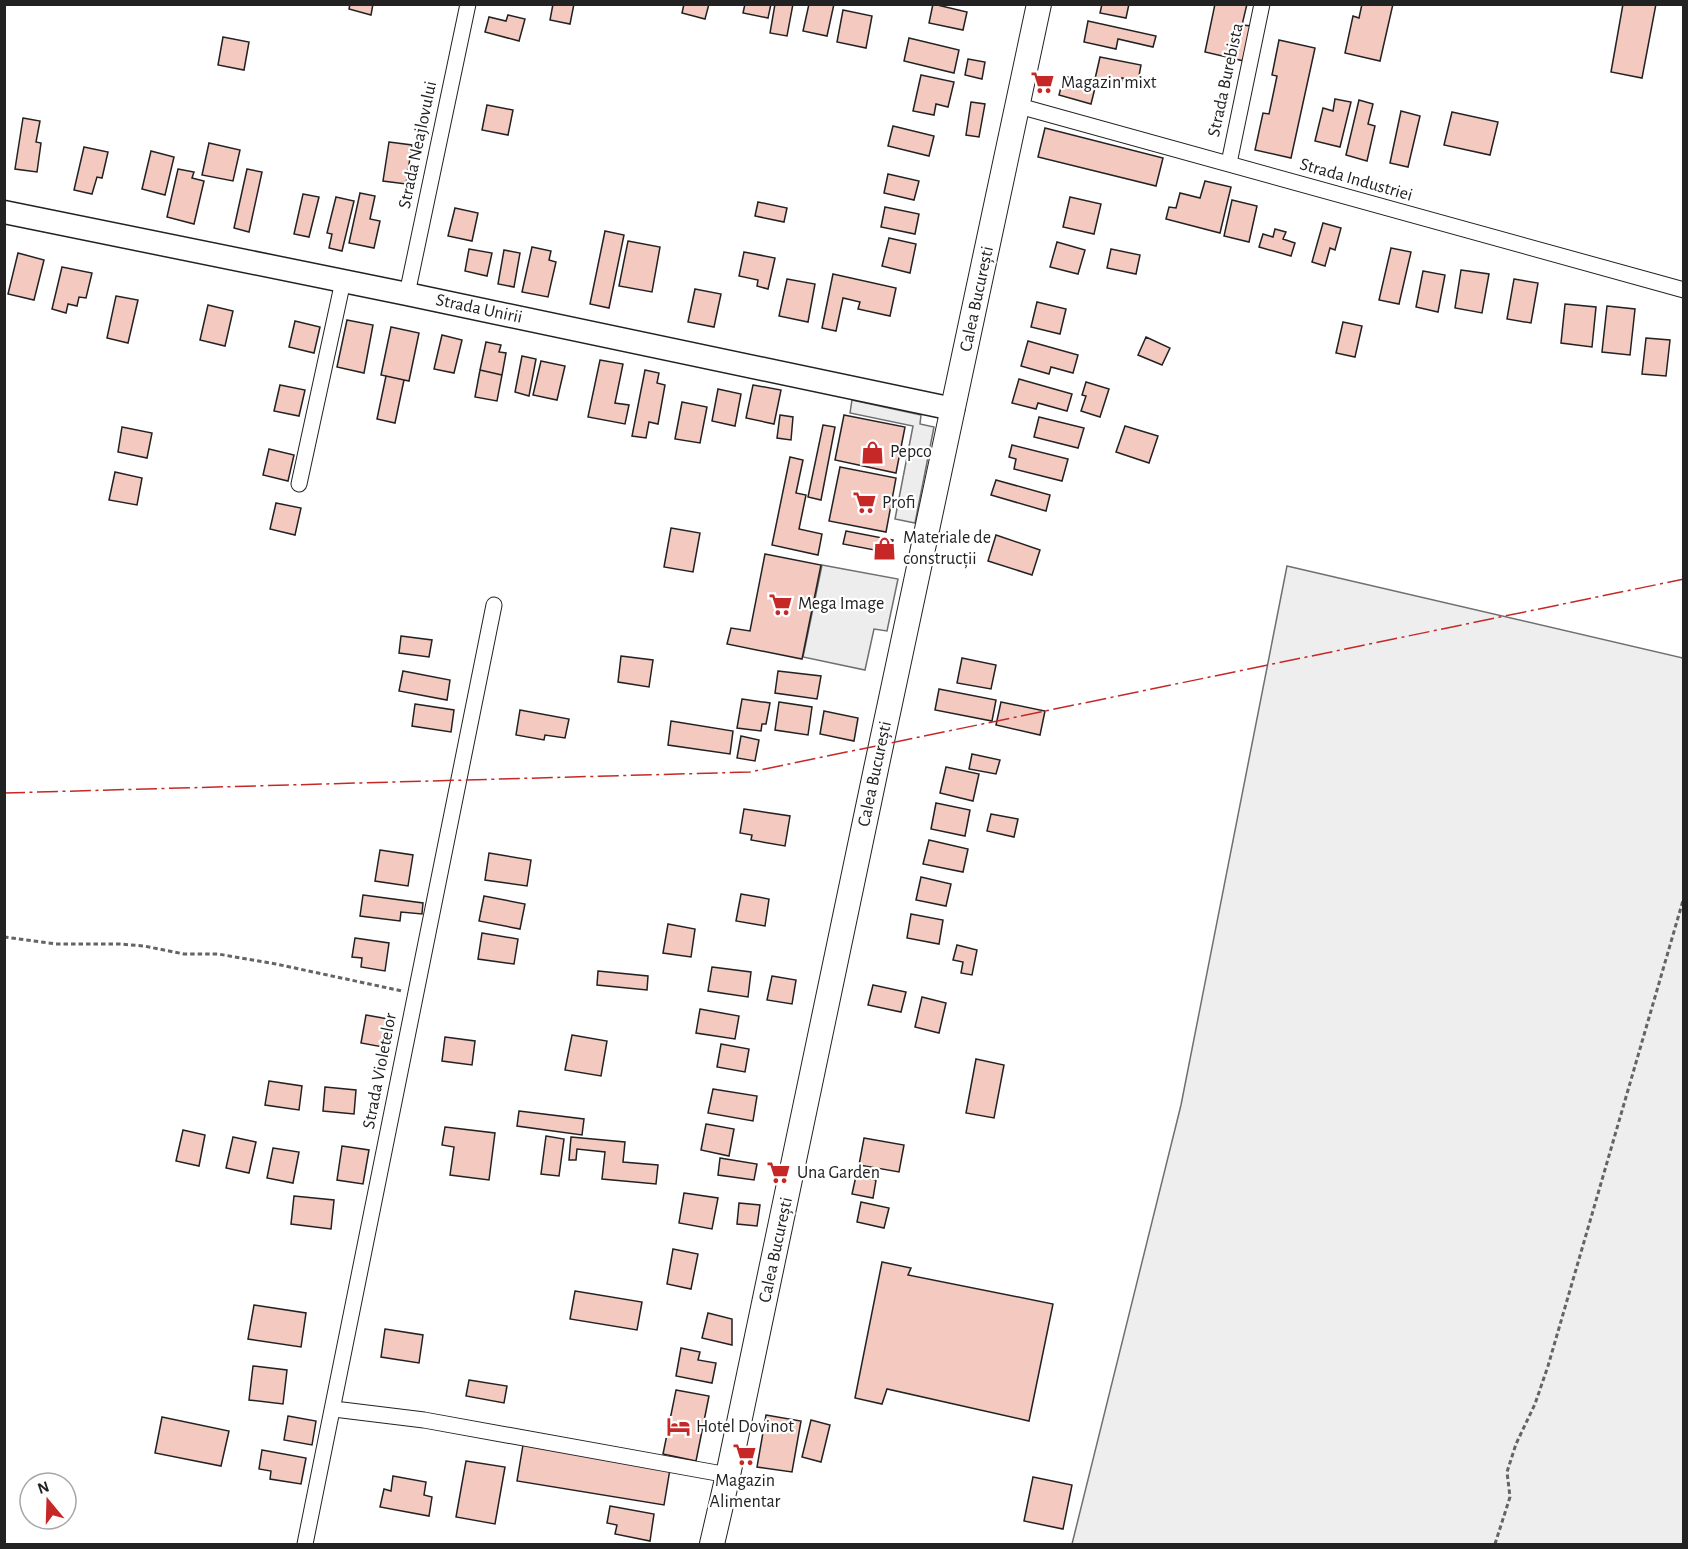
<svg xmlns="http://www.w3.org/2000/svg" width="1688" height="1549" viewBox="0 0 1688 1549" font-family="'Alegreya Sans',sans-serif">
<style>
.green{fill:#eee;stroke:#6f6f6f;stroke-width:1.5}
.parking{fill:#ededed;stroke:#6f6f6f;stroke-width:1.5}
.building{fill:#f3c9c0;stroke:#222;stroke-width:1.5}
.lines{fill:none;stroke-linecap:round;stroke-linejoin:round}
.minor-casing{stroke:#222;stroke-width:17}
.secondary-casing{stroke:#222;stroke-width:25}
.primary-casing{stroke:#222;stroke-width:26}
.path{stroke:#646464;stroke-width:3;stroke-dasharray:4.5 3;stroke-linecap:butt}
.minor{stroke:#fff;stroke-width:15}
.secondary{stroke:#fff;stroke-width:22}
.primary{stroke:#fff;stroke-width:24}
.power{stroke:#c62828;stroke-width:1.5;stroke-dasharray:21 4.5 3 4.5;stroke-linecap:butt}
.labels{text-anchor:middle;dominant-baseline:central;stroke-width:4.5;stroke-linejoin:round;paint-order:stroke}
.street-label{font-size:18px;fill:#222;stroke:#fff}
.poi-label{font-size:18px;fill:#222;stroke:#fff;text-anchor:start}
</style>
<rect width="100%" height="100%" fill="#fff"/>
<path class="green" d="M1287 566 1683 658V1544H1072L1181 1105Z"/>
<path class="parking" d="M852 400 921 415 920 424 934 427 915 523 895 519 913 426 850 413Z
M822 565 898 579 887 631 874 629 865 670 803 657Z"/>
<path class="building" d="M350 4H373L371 15 349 9Z
M553 4H574L570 24 550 20Z
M684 4H709L705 19 682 13Z
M745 4H771L768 18 743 13Z
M775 4H793L787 36 770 33Z
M809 4H834L827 36 803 31Z
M933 4 967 12 963 30 929 23Z
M1102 4H1129L1126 18 1100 13Z
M1215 4H1247L1242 25 1252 26 1244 61 1205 52Z
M1362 4H1393L1380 61 1345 53 1353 16 1359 18Z
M1623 4H1656L1642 78 1611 72Z
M843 10 872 16 866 48 837 42Z
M508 15 525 19 519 41 485 32 489 17 506 21Z
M1088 21 1156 36 1153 47 1118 39 1116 49 1084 42Z
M223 37 249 42 244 70 218 65Z
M909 38 959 50 954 73 904 61Z
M1279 40 1315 48 1291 158 1255 150 1263 113 1269 114 1277 76 1272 75Z
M1100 57 1141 65 1138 81 1122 78 1121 84 1095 79Z
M968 59 985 62 982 79 965 75Z
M921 75 954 82 948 107 936 104 934 115 913 111Z
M1064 76 1096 84 1091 104 1059 95Z
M1335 99 1351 102 1340 147 1315 141 1323 108 1333 111Z
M1359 100 1373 104 1368 124 1375 126 1367 161 1346 155Z
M971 102 985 104 979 137 966 135Z
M487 105 513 110 508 135 482 130Z
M1401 111 1420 116 1408 167 1390 163Z
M1452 112 1498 122 1490 155 1444 145Z
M23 118 40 121 36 142 41 143 37 172 15 169Z
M893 126 934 136 929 156 888 146Z
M1045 128 1163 158 1156 186 1038 157Z
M389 142 412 145 406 184 383 181Z
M209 143 240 150 233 181 202 175Z
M84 147 108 152 102 178 97 177 92 194 74 190Z
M151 151 174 157 165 195 142 189Z
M178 169 194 172 192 178 204 181 194 224 167 217Z
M247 169 262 172 249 232 234 228Z
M888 174 919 181 914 200 884 193Z
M1205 181 1231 187 1220 233 1166 219 1169 207 1176 208 1180 193 1200 198Z
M360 193 375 196 370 219 380 221 374 248 349 243Z
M303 194 319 197 309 237 294 234Z
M336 197 354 201 342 251 329 248 332 234 327 233Z
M1070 197 1101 204 1094 234 1063 227Z
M1232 200 1257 206 1249 242 1224 236Z
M758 202 787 208 784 222 755 216Z
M885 207 919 214 915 234 881 227Z
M455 208 478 213 472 241 448 236Z
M1323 223 1341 228 1335 250 1330 248 1325 266 1312 262Z
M1275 229 1286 232 1283 239 1295 243 1291 256 1259 247 1263 234 1273 237Z
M605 231 624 235 609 308 590 304Z
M889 238 916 244 910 273 882 266Z
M628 241 660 247 652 292 619 286Z
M1057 242 1085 250 1078 274 1050 267Z
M532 247 551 251 549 260 556 262 548 297 522 292Z
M1391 248 1411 252 1399 304 1379 300Z
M469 249 492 253 487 276 465 271Z
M1111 249 1140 255 1136 274 1107 268Z
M504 250 520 253 514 287 498 284Z
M744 252 775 258 768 289 757 286 758 280 739 276Z
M18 253 44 260 34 300 8 294Z
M62 267 92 273 86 298 79 297 77 306 68 304 66 313 52 309Z
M1461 270 1489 274 1482 313 1455 308Z
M1423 271 1445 275 1438 312 1416 307Z
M833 274 896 288 890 316 858 309 860 302 843 298 836 331 822 328Z
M787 279 815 284 808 322 779 316Z
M1514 279 1538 283 1531 323 1507 319Z
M695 289 721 294 714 327 688 322Z
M116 296 138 300 128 343 107 338Z
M1037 302 1066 309 1060 334 1031 327Z
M1565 304 1596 307 1592 347 1561 343Z
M208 305 233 311 225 346 200 340Z
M1607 306 1635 309 1630 355 1602 352Z
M347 320 373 325 364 373 337 367Z
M295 321 320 327 314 353 289 347Z
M1343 322 1362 326 1355 357 1336 353Z
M391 327 419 333 409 381 381 375Z
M442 335 462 340 454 373 434 369Z
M1146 337 1170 348 1162 365 1138 355Z
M1646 338 1670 340 1666 376 1642 374Z
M1028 341 1078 355 1073 373 1051 367 1049 374 1021 366Z
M486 342 501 345 499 352 506 353 502 375 480 370Z
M522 356 536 359 529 396 515 392Z
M600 360 623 364 615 403 629 405 625 424 588 417Z
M541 361 565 366 557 400 533 395Z
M480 370 502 375 497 401 475 397Z
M645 370 659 373 657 383 665 385 658 424 649 422 646 438 632 436Z
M386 376 404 380 395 423 377 419Z
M1019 379 1072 394 1067 411 1038 403 1036 409 1012 403Z
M1086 382 1109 389 1100 417 1081 411 1086 396 1082 395Z
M280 385 305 390 299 416 274 411Z
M753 385 781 390 774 424 746 418Z
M718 389 741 394 735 426 712 421Z
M682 402 707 407 700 443 675 439Z
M780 415 793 417 791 440 777 438Z
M844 415 905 427 896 473 835 460Z
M1039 417 1084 428 1078 448 1034 437Z
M823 425 835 427 821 500 808 497Z
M1125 426 1158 436 1149 463 1116 452Z
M122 427 152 433 147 458 118 452Z
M1012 445 1068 459 1062 481 1014 469 1016 459 1009 457Z
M269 449 294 455 288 481 263 475Z
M790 457 803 460 796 493 806 495 799 529 822 534 818 555 772 545Z
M840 467 896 478 886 532 829 521Z
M115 472 142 478 137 505 109 500Z
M996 480 1050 495 1046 511 991 495Z
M276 503 301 508 295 535 270 529Z
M671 528 700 533 693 572 664 567Z
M846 531 893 540 890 553 843 544Z
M996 535 1040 550 1032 575 988 561Z
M765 554 821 565 802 659 727 644 731 628 750 631Z
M401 636 432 640 429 657 399 653Z
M621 656 653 660 649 687 618 682Z
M962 658 996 665 991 689 957 683Z
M403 671 450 680 447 700 399 691Z
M778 671 821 676 817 699 775 693Z
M939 689 996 700 992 721 935 710Z
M742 699 770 703 766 724H762L761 731 737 728Z
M779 702 812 707 808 735 775 730Z
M1001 702 1045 711 1040 735 996 725Z
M415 704 454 710 451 732 412 726Z
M520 710 569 719 565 738 545 735 544 740 516 735Z
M824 711 858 718 854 741 820 734Z
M671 721 733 731 730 754 668 745Z
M741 736 759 740 755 761 737 758Z
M972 754 1000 760 996 774 969 769Z
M946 767 979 774 973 801 940 793Z
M936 803 970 810 965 836 931 829Z
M744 809 790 816 785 846 751 840 752 835 740 833Z
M991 814 1018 819 1014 837 987 831Z
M929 840 968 849 963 872 923 864Z
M380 850 413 855 408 886 375 881Z
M489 853 531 860 527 886 485 880Z
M921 877 951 884 946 906 916 900Z
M741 894 769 899 765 926 736 921Z
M363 895 423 903 422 914 401 912 400 921 360 916Z
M484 896 525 904 520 929 479 921Z
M911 914 943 920 939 944 907 938Z
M668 924 695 929 691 957 663 953Z
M482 933 518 939 514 964 478 959Z
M355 938 389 943 385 971 361 967 362 958 352 957Z
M957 945 977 950 972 975 961 973 963 962 953 960Z
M712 967 751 972 748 997 708 991Z
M598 971 648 976 647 990 597 985Z
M772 976 796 980 792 1004 767 1000Z
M873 985 906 992 901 1012 868 1005Z
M922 997 946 1003 939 1033 915 1027Z
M700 1009 739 1016 735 1039 696 1033Z
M366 1015 394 1020 388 1048 361 1043Z
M572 1035 607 1041 601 1076 565 1070Z
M445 1037 475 1041 472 1065 442 1061Z
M721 1044 749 1049 745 1072 717 1067Z
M976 1059 1004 1065 994 1118 966 1113Z
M269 1081 302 1086 299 1110 265 1105Z
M325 1087 356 1090 354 1114 323 1111Z
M713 1089 757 1096 753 1121 708 1113Z
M519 1111 584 1119 582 1135 517 1126Z
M706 1124 734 1129 729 1156 701 1150Z
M445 1127 495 1133 489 1180 450 1175 454 1147 442 1145Z
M183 1130 205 1135 199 1166 176 1161Z
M546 1136 564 1139 559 1176 541 1174Z
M233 1137 256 1142 249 1173 226 1168Z
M571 1137 625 1142 623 1162 658 1165 656 1184 602 1179 605 1152 577 1149 576 1160H569Z
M864 1138 904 1145 899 1172 859 1165Z
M342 1146 369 1150 363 1184 337 1180Z
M273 1148 299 1152 293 1183 267 1178Z
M720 1158 757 1164 754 1180 718 1175Z
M856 1176 876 1180 873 1198 852 1194Z
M684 1193 718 1198 712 1229 679 1223Z
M294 1196 334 1200 331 1229 291 1224Z
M861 1202 889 1208 884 1228 857 1222Z
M739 1203 760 1205 757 1226 737 1224Z
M673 1249 698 1254 691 1289 667 1284Z
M882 1262 911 1268 908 1275 1053 1304 1029 1421 887 1389 882 1404 855 1398Z
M575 1291 642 1302 637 1330 570 1319Z
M254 1305 306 1313 301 1347 248 1339Z
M708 1313 732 1319V1345L702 1338Z
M385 1329 423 1335 419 1363 381 1357Z
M681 1348 700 1352 698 1360 716 1363 712 1383 676 1376Z
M253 1366 287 1370 283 1404 249 1400Z
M469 1380 507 1386 504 1403 466 1396Z
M676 1390 709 1396 696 1461 663 1454Z
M766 1415 801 1421 792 1472 757 1467Z
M288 1416 316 1421 312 1445 284 1440Z
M162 1417 229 1431 221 1466 155 1453Z
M811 1420 830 1425 821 1462 802 1457Z
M523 1445 670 1469 664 1505 517 1481Z
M262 1450 306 1458 301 1484 270 1479 271 1471 259 1469Z
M466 1461 505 1467 495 1524 456 1517Z
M393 1476 426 1482 424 1495 432 1497 429 1516 380 1507 384 1489 391 1491Z
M1033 1477 1072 1485 1063 1529 1024 1521Z
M610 1506 654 1514 650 1541 615 1534 617 1525 607 1523Z"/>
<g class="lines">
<defs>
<path id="minor" d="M1019 106 1684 290
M1229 163 1262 4
M407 294 468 4
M299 484 343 281
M334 1409 424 1420 728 1475
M305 1544 494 605"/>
<path id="secondary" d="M4 212 407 294 953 409"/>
<path id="primary" d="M712 1544 728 1475 876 769 1039 4"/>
</defs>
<use href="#minor" class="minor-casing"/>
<use href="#secondary" class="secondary-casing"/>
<use href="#primary" class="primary-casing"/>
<path class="path" d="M4 937 56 944H120L144 946 184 954H218L276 964 402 991
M1495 1544 1510 1497 1507 1472 1516 1444 1535 1404 1548 1366 1684 897"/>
<use href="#minor" class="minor"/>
<use href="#secondary" class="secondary"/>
<use href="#primary" class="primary"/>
<path class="power" d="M4 793 750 772 1684 579"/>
</g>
<defs>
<symbol id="supermarket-bare" viewBox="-9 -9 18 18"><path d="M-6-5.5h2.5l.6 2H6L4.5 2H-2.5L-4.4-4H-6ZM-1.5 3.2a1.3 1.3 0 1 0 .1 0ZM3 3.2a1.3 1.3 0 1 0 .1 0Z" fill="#c62828" stroke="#fff" stroke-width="2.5" paint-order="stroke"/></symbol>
<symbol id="shop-bare" viewBox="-9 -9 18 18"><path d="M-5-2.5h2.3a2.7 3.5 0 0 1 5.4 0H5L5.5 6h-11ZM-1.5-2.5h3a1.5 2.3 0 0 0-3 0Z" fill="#c62828" stroke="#fff" stroke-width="2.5" paint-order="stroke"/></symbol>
<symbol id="hotel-bare" viewBox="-9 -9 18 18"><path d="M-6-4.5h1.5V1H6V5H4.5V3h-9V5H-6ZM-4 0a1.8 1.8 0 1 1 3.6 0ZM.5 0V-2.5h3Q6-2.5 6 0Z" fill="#c62828" stroke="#fff" stroke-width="2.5" paint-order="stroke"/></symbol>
</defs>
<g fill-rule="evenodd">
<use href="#supermarket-bare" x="1026" y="66" width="33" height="33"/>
<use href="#shop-bare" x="856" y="436" width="33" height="33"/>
<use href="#supermarket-bare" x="848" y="486" width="33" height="33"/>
<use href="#shop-bare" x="868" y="532" width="33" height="33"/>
<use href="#supermarket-bare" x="764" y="588" width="33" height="33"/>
<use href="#supermarket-bare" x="762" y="1156" width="33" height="33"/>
<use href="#hotel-bare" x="662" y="1410" width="33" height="33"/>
<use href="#supermarket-bare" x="728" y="1438" width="33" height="33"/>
</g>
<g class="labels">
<g class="street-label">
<text transform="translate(1226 80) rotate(-78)">Strada Burebista</text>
<text transform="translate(418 145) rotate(-78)">Strada Neajlovului</text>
<text transform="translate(1356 180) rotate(16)">Strada Industriei</text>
<text transform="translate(977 299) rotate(-78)">Calea București</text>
<text transform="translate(479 309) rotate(12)">Strada Unirii</text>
<text transform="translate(875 774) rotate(-78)">Calea București</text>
<text transform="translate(380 1071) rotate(-79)">Strada Violetelor</text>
<text transform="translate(776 1250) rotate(-78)">Calea București</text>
</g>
<g class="poi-label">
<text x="1061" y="83">Magazin mixt</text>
<text x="890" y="452">Pepco</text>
<text x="882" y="503">Profi</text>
<text x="903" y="538">Materiale de<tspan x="903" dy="21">construcții</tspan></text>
<text x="798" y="604">Mega Image</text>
<text x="797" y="1173">Una Garden</text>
<text x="696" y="1427">Hotel Dovinot</text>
<text x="745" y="1481" text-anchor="middle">Magazin<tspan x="745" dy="21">Alimentar</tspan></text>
</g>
</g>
<rect width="1688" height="1549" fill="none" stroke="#222222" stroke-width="12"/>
<g transform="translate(48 1501) rotate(341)"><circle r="28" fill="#ffffff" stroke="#a7a7a7" stroke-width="1.5"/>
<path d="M0-4.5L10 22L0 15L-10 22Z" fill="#c62828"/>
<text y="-9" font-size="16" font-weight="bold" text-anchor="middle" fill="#222222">N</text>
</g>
</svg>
